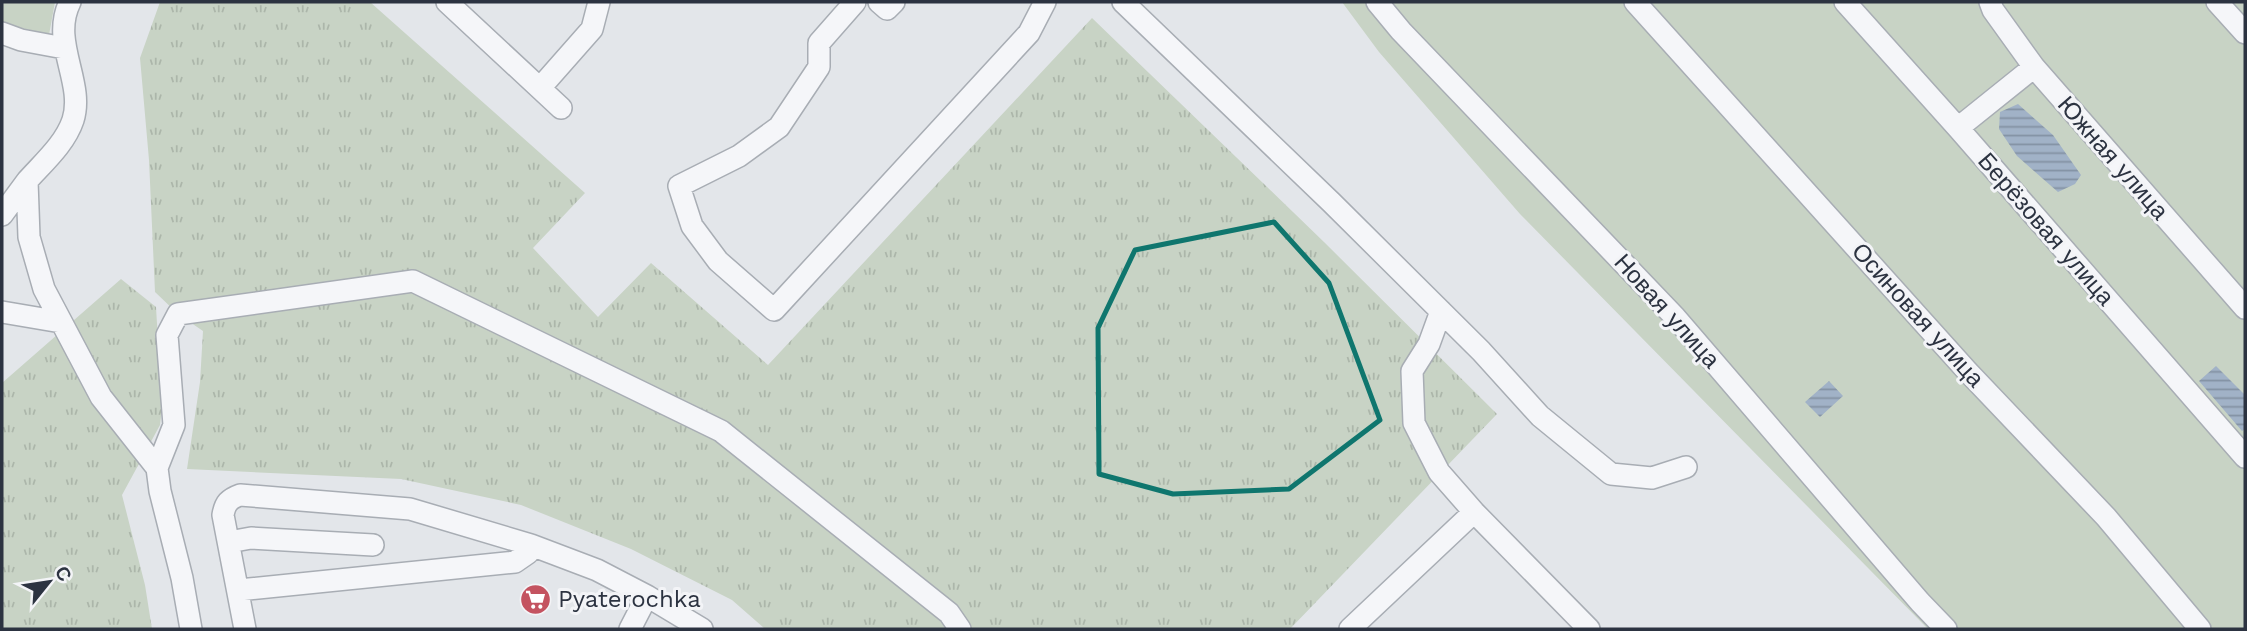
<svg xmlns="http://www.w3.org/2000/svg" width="2247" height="631" viewBox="0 0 2247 631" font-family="'Work Sans',sans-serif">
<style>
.grass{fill:url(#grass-tufts)}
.green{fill:#c8d3c5}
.water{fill:url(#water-rules)}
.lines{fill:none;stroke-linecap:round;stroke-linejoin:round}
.minor-casing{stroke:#a8adb4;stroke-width:24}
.minor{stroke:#f5f6f9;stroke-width:21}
.marked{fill:none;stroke:#0f766e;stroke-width:5;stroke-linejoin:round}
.labels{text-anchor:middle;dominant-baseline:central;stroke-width:6;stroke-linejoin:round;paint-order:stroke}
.street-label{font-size:24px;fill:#2c3341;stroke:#f3f4f7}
.poi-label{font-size:24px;fill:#2c3341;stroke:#f3f4f7;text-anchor:start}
</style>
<defs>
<pattern id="grass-tufts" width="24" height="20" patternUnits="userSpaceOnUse" patternTransform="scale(1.75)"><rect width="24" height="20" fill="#c8d3c5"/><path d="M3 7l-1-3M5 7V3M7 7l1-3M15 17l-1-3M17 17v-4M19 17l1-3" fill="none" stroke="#acb6aa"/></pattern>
<pattern id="water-rules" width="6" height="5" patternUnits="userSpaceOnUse" patternTransform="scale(1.75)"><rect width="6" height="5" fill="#a1b2c7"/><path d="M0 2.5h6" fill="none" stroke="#8391a3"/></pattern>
</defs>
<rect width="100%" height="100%" fill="#e3e6ea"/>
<path class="grass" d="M160 2H370L585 193 533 248 598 317 651 263 768 365 1092 18 1324 242 1497 414 1290 629H765L732 600 631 549 521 505 401 479 187 469 200 382 203 331 178 314 155 292 149 160 140 58Z
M121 279 156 307 162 408 160 425 122 495 145 585 152 629H2V383Z"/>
<path class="green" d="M2 2H55L49 35 2 23Z
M1342 2H2245V629H1928L1520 214 1379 52Z"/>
<path class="water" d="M2018 104 2053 135 2081 175 2075 184 2058 192 2017 156 1999 129 2000 112Z
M2216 366 2245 395V429L2242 431 2199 381Z
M1829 381 1843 396 1820 417 1805 402Z"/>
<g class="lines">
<defs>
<path id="minor" d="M70 2C50 42 85 82 73 120 65 144 43 163 27 181L29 237 44 289 101 397 157 468
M447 2 561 108
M855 2 819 43V67L779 127 739 156 679 186 692 226 718 261 774 310 1029 33 1045 2
M879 2 887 9 894 2
M1123 2 1331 202 1481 351 1540 416 1611 474 1652 478 1686 467
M1377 2 1401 31 1675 317 1920 602 1946 629
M1635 2 1968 372 2106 517 2200 629
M1845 2 1958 128 2245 457
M1990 2 1993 10 2034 67 2245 308
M2217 2 2245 33
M2 33 21 40 64 48
M540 88 592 29 599 2
M1958 128 2034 67
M2 215 27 181
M1441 311 1429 344 1412 371 1414 423 1439 472 1474 512 1589 629
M2 312 61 322
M157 468 174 425 167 335 178 314 413 281 721 431 949 613 960 629
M157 468 160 491 182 578 191 629
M229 542 251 538 373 545
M239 590 515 562 528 553 531 545
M245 629 223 515C225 503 229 499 240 495L410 509 531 545 597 570 647 596
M630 629 647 596 702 629
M1350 629 1474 512"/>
</defs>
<use href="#minor" class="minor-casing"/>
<use href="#minor" class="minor"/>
</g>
<path class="marked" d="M1274 222 1329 283 1380 420 1289 489 1173 494 1099 474 1098 328 1135 250Z"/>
<defs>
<symbol id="supermarket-disc" viewBox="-11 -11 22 22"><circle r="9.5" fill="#c45360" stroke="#f3f4f7"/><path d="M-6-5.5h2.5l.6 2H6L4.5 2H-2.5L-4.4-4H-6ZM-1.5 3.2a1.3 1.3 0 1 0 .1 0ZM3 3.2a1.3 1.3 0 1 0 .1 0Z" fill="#fff"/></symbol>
</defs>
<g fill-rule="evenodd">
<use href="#supermarket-disc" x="518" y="582" width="35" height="35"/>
</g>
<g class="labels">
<g class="street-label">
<text transform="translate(2113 158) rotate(49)">Южная улица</text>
<text transform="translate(2046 229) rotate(49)">Берёзовая улица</text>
<text transform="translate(1667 311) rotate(48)">Новая улица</text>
<text transform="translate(1918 315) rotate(48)">Осиновая улица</text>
</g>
<g class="poi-label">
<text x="558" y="599">Pyaterochka</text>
</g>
</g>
<rect width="2247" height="631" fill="none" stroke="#2c3341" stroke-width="7"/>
<g transform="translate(49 582) rotate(60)" stroke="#f3f4f7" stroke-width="5" paint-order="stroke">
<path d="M0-5L12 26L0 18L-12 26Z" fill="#2c3341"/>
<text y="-10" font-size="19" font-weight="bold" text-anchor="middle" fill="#2c3341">С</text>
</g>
</svg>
